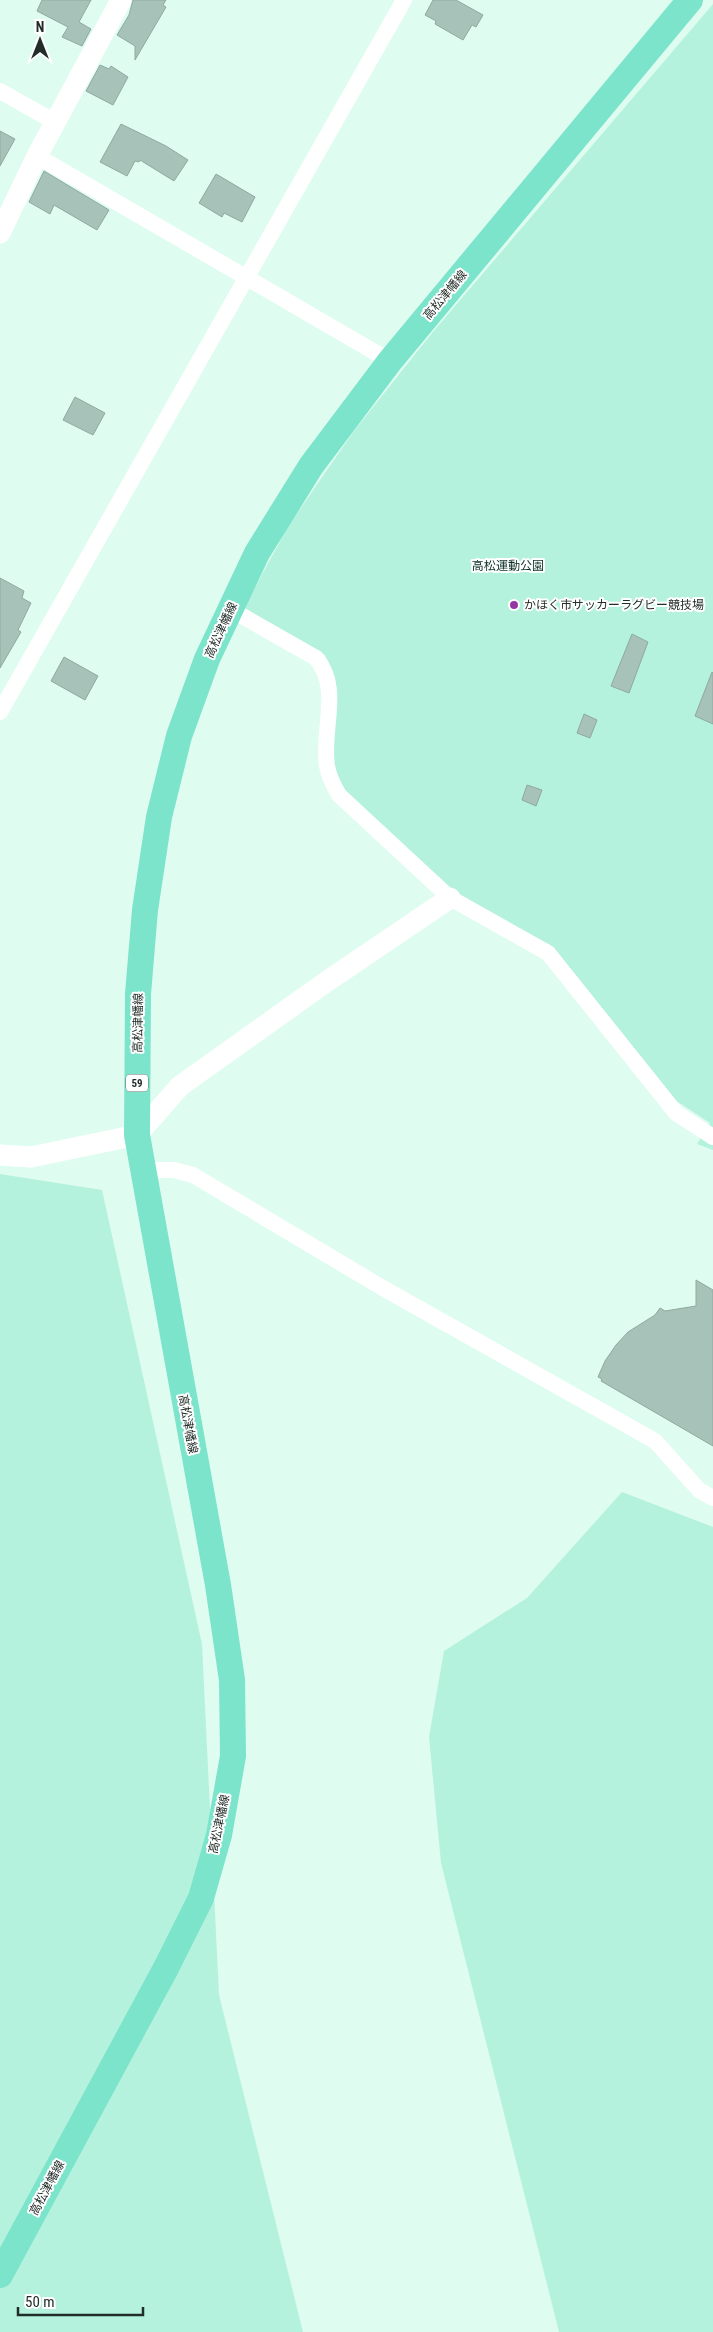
<svg xmlns="http://www.w3.org/2000/svg" width="713" height="2332" viewBox="0 0 713 2332" font-family="'Roboto Condensed','Noto Sans JP',sans-serif">
<style>
.green{fill:#b5f2dd}
.building{fill:#a7c2b8;stroke:#8fa9a0}
.lines{fill:none;stroke-linecap:round;stroke-linejoin:round}
.minor{stroke:#fff;stroke-width:16}
.tertiary{stroke:#fff;stroke-width:21}
.primary{stroke:#7ce4cb;stroke-width:26}
.poi-dot{fill:#9338a3;stroke:#fff;stroke-width:2}
.labels{text-anchor:middle;dominant-baseline:central;stroke-width:4;stroke-linejoin:round;paint-order:stroke}
.shield{fill:#fff;stroke:#646c69;stroke-width:1}
.shield-label{font-size:11px;font-weight:bold;fill:#222d29}
.street-label{font-size:12px;fill:#222d29;stroke:#fff}
.park-label{font-size:12px;fill:#0b3126;stroke:#fff}
.poi-label{font-size:12px;fill:#222d29;stroke:#fff;text-anchor:start}
</style>
<rect width="100%" height="100%" fill="#dffcf1"/>
<path class="green" d="M713 4V1150L697 1144 710 1123 675 1100 554 949 465 902 341 791 330 765 337 690 334 675 325 655 242 611 289 525 354 431 432 333Z
M0 1174 102 1190 202 1644 219 1995 303 2332H0Z
M622 1492 713 1527V2332H559L441 1863 429 1737 444 1651 527 1598Z"/>
<path class="building" d="M42 0H91L79 22 91 29 82 46 62 37 68 27 37 11Z
M133 0H166L163 5 166 7 135 60V46L117 35 129 15Z
M433 0H456L483 15 476 27 472 25 463 40 435 24 436 21 425 15Z
M100 65 109 69 111 66 128 77 113 105 86 91Z
M121 124 166 146 188 160 174 181 140 160 139 162 135 161 127 176 100 162Z
M0 131 15 139 0 166Z
M44 171 109 210 97 230 54 205 50 214 29 202Z
M216 174 255 197 242 222 224 213 222 217 199 203Z
M75 397 105 413 93 435 63 420Z
M0 578 24 591 22 598 31 603 18 630 21 632 0 668Z
M632 634 648 642 629 693 611 686Z
M64 657 98 676 85 700 51 681Z
M712 672 713 673V724L695 716Z
M584 714 597 720 590 738 577 733Z
M527 785 542 790 536 806 522 800Z
M696 1280 713 1290V1446L601 1381 602 1379 598 1377 605 1361 616 1345 628 1332 655 1315 660 1308 665 1311 696 1306Z"/>
<g class="lines">
<path class="minor" d="M0 91 55 122
M37 156 390 361
M230 609 316 658C342 689 321 730 327 766 329 777 333 785 339 795L450 898 548 953 676 1113 713 1137
M0 712 404 0
M143 1170H174L193 1175 381 1287 655 1441 699 1490 713 1498"/>
<path class="tertiary" d="M0 233 37 156 121 0
M0 1155 31 1157 137 1135 180 1086 326 982 450 898"/>
<path class="primary" d="M0 2275 166 1968 201 1898 219 1835 233 1756 232 1680 218 1585 137 1135 138 994 145 910 159 817 179 736 207 659 257 553 311 466 390 361 690 0"/>
</g>
<circle class="poi-dot" cx="514" cy="605" r="5"/>
<g class="labels">
<rect class="shield" x="126" y="1074.5" width="22" height="17" rx="4"/>
<g class="shield-label">
<text x="137" y="1083">59</text>
</g>
<g class="street-label">
<text transform="translate(445 295) rotate(-50)">高松津幡線</text>
<text transform="translate(221 630) rotate(-65)">高松津幡線</text>
<text transform="translate(138 1023) rotate(-89)">高松津幡線</text>
<text transform="translate(188 1424) rotate(80)">高松津幡線</text>
<text transform="translate(219 1824) rotate(-78)">高松津幡線</text>
<text transform="translate(47 2188) rotate(-62)">高松津幡線</text>
</g>
<g class="park-label">
<text x="508" y="566">高松運動公園</text>
</g>
<g class="poi-label">
<text x="524" y="605">かほく市サッカーラグビー競技場</text>
</g>
</g>
<g transform="translate(40 40)" stroke="#ffffff" stroke-width="4" paint-order="stroke">
<path d="M0-4L9 19L0 12L-9 19Z" fill="#222d29"/>
<text y="-8" font-size="14" font-weight="bold" text-anchor="middle" fill="#222d29">N</text>
</g>
<path d="M18 2307v8h125v-8" fill="none" stroke="#222d29" stroke-width="2.5"/>
<text x="25" y="2307" font-size="15" fill="#222d29" stroke="#ffffff" stroke-width="4" paint-order="stroke">50 m</text>
</svg>
